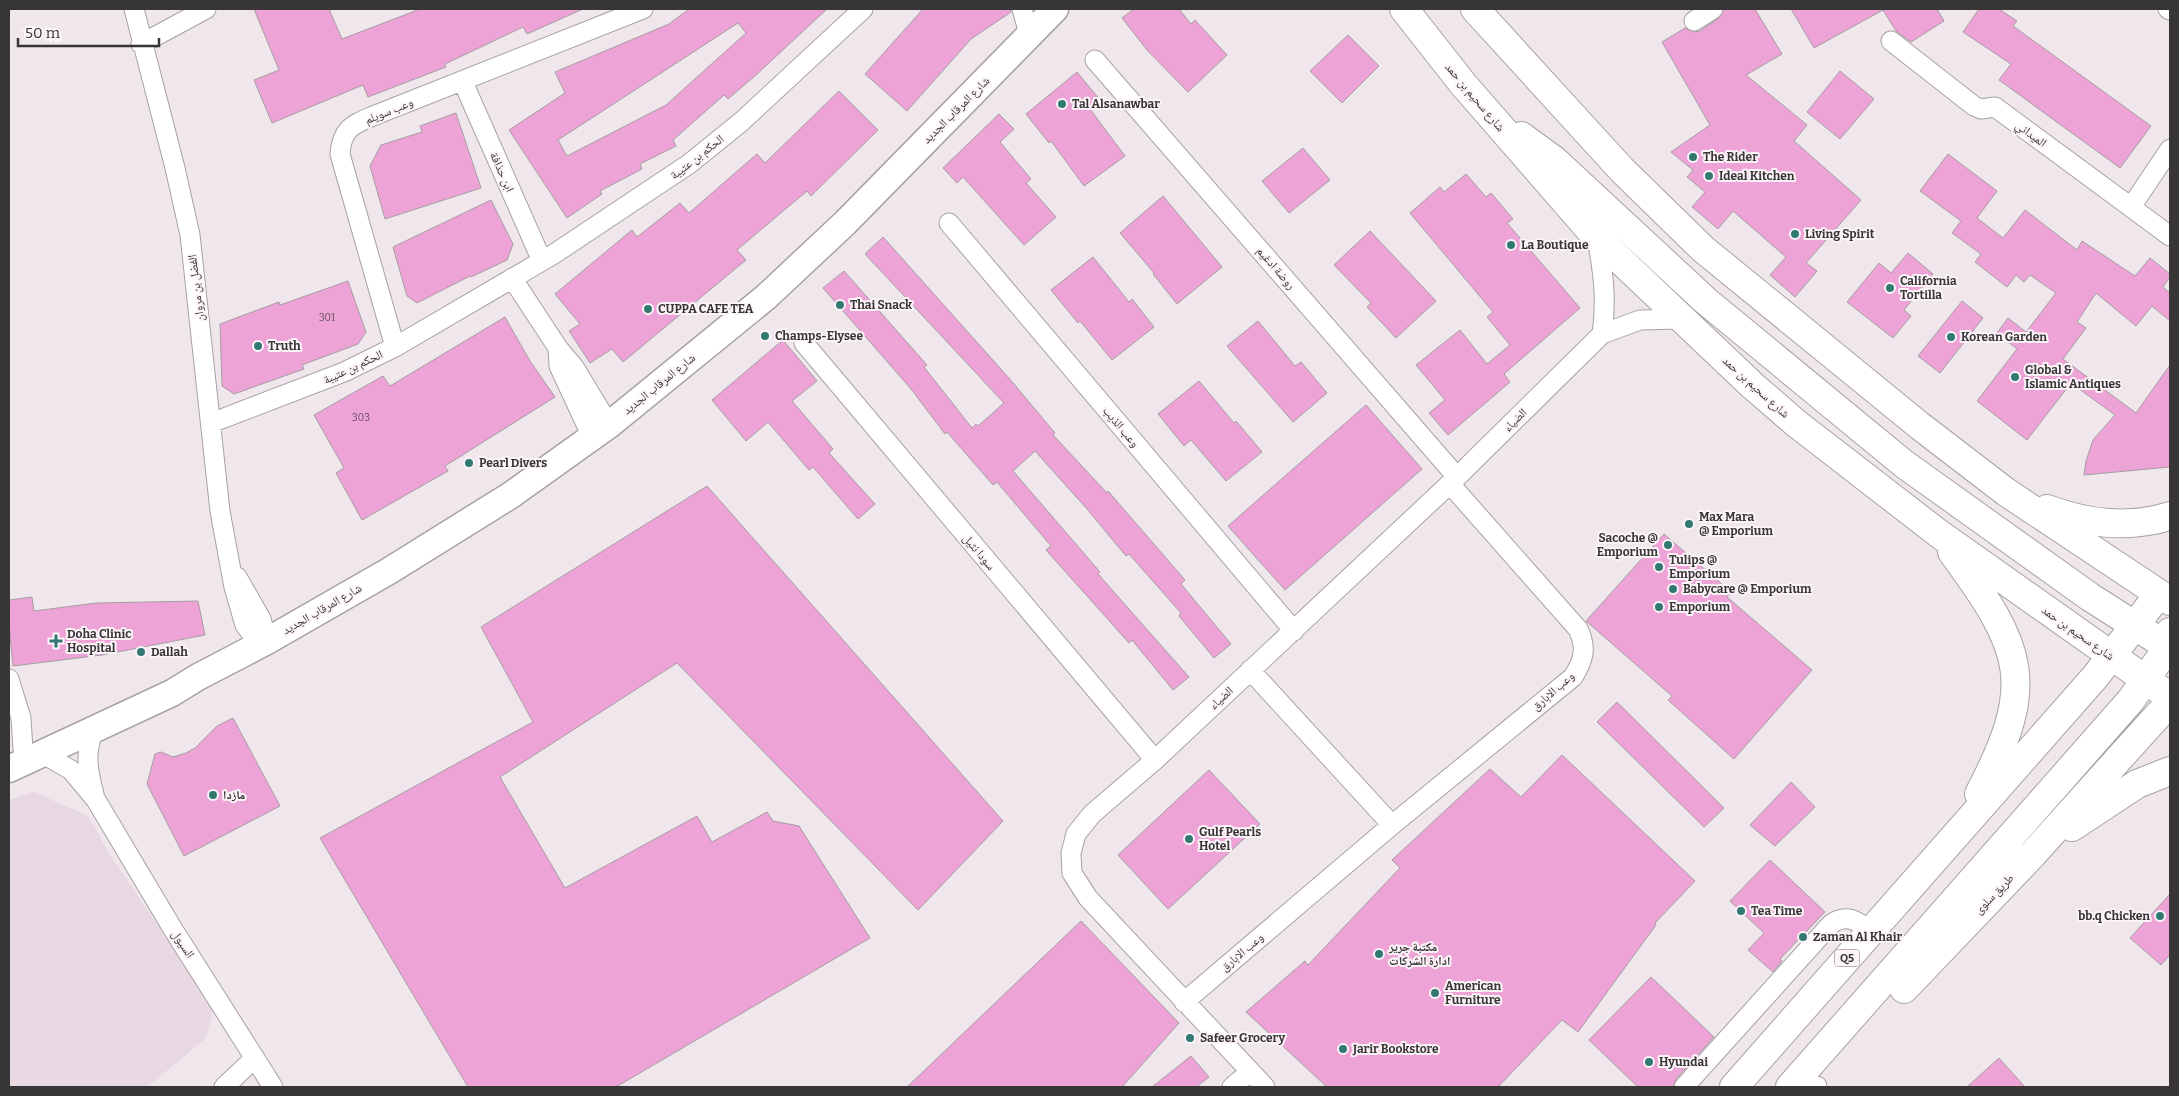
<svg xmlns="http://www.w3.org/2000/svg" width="2179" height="1096" viewBox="0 0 2179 1096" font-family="Bitter,'Noto Naskh Arabic',serif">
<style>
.built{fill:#e7d8e1}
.building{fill:#eda3d5;stroke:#a59ea2;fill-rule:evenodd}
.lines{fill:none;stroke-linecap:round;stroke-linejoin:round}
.street-casing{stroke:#a8a1a5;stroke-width:21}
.secondary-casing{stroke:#a8a1a5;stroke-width:29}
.highway-casing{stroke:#a8a1a5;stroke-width:30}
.street{stroke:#fff;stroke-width:19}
.secondary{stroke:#fff;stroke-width:26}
.highway{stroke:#fff;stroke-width:28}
.poi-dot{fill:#317871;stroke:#fcf4f9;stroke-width:2}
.labels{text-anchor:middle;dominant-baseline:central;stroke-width:4;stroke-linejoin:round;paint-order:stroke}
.number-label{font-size:10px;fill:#65505e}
.shield{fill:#fcf4f9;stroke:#736e71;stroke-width:1}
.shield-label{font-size:11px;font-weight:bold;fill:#383537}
.street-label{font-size:12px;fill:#383537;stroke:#fcf4f9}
.poi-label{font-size:12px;font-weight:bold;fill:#383537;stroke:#fcf4f9;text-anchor:start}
</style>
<rect width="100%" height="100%" fill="#efe7ec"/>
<path class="built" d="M34 792 88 816 110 855 214 1008 205 1039 147 1087H9V800Z"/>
<path class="building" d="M254 9H329L342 39 420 9H583L527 34 523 27 445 64 446 67 368 97 363 85 272 123 254 80 279 70Z
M689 9H827L756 75 728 99 724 95 673 140 676 146 640 164 642 169 600 191 602 194 567 218 509 130 565 93 555 72 669 24ZM738 23 746 33 666 105 567 156 558 140Z
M923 9H1011V12L971 39 907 111 865 74Z
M1134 9H1179L1191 24 1195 20 1227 55 1188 92 1147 50 1122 18Z
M1724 9H1755L1782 54 1746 75 1807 125 1794 141 1861 200 1806 263 1817 271 1795 297 1770 275 1786 257 1733 211 1718 229 1692 207 1705 192 1687 177 1693 170 1671 152 1710 125 1662 42 1685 28 1694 32 1700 31 1719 18Z
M1791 9H1937L1944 21 1911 42 1896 31 1883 10 1814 48Z
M1979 9H1999L2017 21 2013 26 2151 126 2120 168 1999 80 2011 64 1963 32Z
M1348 35 1379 66 1342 103 1310 71Z
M1840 71 1874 99 1840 139 1807 112Z
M1077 72 1100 100 1090 109 1125 156 1084 186 1051 141 1049 143 1026 114Z
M839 91 878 130 811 196 807 191 737 250 746 260 623 362 612 349 590 363 569 331 580 324 555 294 632 230 637 237 680 203 689 213 757 154 765 163Z
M456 113 481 188 385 219 370 166 381 145 422 132 420 126Z
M999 114 1014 129 1000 142 1031 179 1026 183 1056 217 1024 245 963 177 957 183 943 168Z
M1303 148 1330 180 1289 213 1262 181Z
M1948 154 1997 191 1977 218 2003 238 2025 210 2077 250 2082 241 2135 276 2150 258 2170 274V277L2163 287 2170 293V321L2152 306 2136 326 2096 293 2077 322 2086 328 2063 359 2136 413 2170 365V467L2084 475 2086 461 2093 440 2115 415 2071 383 2027 440 1977 401 2017 349 1997 333 2008 318 2026 332 2056 293 2030 275 2024 282 2016 275 2007 287 1975 262 1981 254 1952 233 1961 221 1920 191Z
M1466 174 1486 197 1491 193 1513 219 1507 223 1580 308 1504 374 1510 382 1448 435 1429 413 1445 400 1416 365 1460 330 1487 364 1510 345 1487 317 1493 312 1410 213 1440 187 1444 192Z
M1163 196 1222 267 1177 304 1153 274 1154 273 1120 233Z
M491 200 513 244 507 260 471 277 470 276 417 303 407 296 393 247Z
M1370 231 1436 301 1396 338 1367 307 1371 303 1334 265Z
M883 237 1008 377 1055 433 1053 435 1107 493 1108 491 1185 580 1181 584 1231 644 1214 658 1179 616 1181 613 1129 554 1126 556 1087 509 1035 451 1013 471 1100 572 1098 574 1189 677 1173 690 1132 640 1129 643 1046 550 1051 546 997 482 993 485 947 432 945 434 911 389 823 288 844 271 927 365 924 367 972 428 976 424 978 426 1004 403 865 254Z
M1908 253 1933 274 1904 310 1911 316 1893 338 1847 302 1879 263 1891 273Z
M1093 257 1129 302 1132 299 1154 327 1112 360 1080 321 1078 323 1051 290Z
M348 281 366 332 358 344 302 365 304 369 234 394 222 386 220 324 279 302 280 305Z
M1962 301 1983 318 1940 373 1918 356Z
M505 317 530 361 555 397 445 466 448 471 362 520 336 473 344 468 314 415 383 376 390 386Z
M1258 321 1295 366 1301 362 1327 393 1293 422 1227 346Z
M783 340 817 381 792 401 833 449 829 453 875 504 858 519 813 467 809 470 768 422 746 441 712 400Z
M1199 381 1234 423 1236 421 1262 452 1226 481 1191 440 1184 446 1158 414Z
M1366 405 1422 469 1285 590 1228 526Z
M707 486 1003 821 918 910 677 663 500 777 565 888 697 816 712 842 767 812 773 821 799 826 870 938 616 1087H468L320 838 533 722 481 627Z
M1664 534 1731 592 1727 597 1812 670 1734 759 1668 700 1672 696 1586 621Z
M32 597 34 611 96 603 198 601 205 635 102 655 13 666 9 626V600Z
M1617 702 1724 808 1704 827 1597 722Z
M233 718 280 806 184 856 147 784 155 754 161 752 173 757 186 753 195 748 217 726Z
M1562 755 1695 881 1655 923 1656 925 1578 1032 1562 1020 1498 1087H1327L1246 1012 1305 961 1308 965 1400 868 1392 860 1490 769 1521 797Z
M1209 770 1260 824 1168 909 1118 855Z
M1791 782 1815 807 1775 846 1750 825Z
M1770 860 1825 912 1780 959 1782 961 1773 972 1748 950 1764 933 1730 901Z
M2170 894V955L2161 965 2130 938Z
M1081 921 1179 1023 1122 1087H907Z
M1651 977 1714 1037 1676 1079 1673 1087H1638L1589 1040Z
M1191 1056 1209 1077 1196 1087H1152Z
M1999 1058 2025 1087H1967Z"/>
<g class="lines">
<defs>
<path id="street" d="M134 9 175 168 190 235 220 511 234 587 245 625 260 645
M1022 9 1030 37
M2168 9 2170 10
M1694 21 1713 9
M1891 41 1974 106 1981 109 1995 107 2170 236
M141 44 206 9
M1095 60 1457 477
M463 82 542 261
M2131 207 2170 149
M949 223 1294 631
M1597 238C1603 271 1607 300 1602 334
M512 278 558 348 574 367 609 425
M804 343 1155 760
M395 347 340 154C342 126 355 124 378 114L643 9
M558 348 559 366 592 437
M211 423 344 372 395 347 554 254 689 164 741 122 863 9
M237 577 261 619 267 641
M1250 670 1392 825
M9 679 21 718 23 750
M94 730C84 753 88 771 94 794
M43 754 71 770 96 800 171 926 273 1087
M1184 1002 1392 825 1573 677C1584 660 1587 647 1578 629L1450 484
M1817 1086V1087
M224 1087 255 1058
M1232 1087 1250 1072
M1265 1087 1088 898 1072 873 1071 853 1076 834 1092 814 1155 760 1457 477 1602 334 1640 320 1681 319
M1684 1087 1831 924C1847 913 1857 921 1871 931"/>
<path id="secondary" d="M9 769 172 693 198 677 267 641 389 571 511 495 609 425 766 297 845 223 1055 9"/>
<path id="highway" d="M1404 9 1463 84 1597 238 1753 386 1797 424 1938 533 2170 697
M1475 9 1622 170 1703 249 1920 426 2006 492 2170 601
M1521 136 1554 160 1706 301 1904 464 2090 597 2170 648
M2047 509C2088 524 2128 529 2170 516
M1952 552C2023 649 2038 682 1979 794
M2072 827 2137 784 2170 771
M1904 989 2033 854 2170 702
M1734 1087 2095 677 2159 594
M1790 1087 2131 700 2161 657 2170 632"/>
</defs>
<use href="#street" class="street-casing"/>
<use href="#secondary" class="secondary-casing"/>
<use href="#highway" class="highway-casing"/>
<use href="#street" class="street"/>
<use href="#secondary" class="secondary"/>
<use href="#highway" class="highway"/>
</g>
<g class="poi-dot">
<circle cx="1062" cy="104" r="5"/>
<circle cx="1693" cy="157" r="5"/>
<circle cx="1709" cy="176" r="5"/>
<circle cx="1795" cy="234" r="5"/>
<circle cx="1511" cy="245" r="5"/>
<circle cx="1890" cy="288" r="5"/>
<circle cx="840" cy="305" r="5"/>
<circle cx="648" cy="309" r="5"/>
<circle cx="765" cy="336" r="5"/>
<circle cx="1951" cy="337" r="5"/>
<circle cx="258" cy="346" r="5"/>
<circle cx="2015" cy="377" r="5"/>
<circle cx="469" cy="463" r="5"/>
<circle cx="1689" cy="524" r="5"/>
<circle cx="1668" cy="545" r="5"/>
<circle cx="1659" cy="567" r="5"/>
<circle cx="1673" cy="589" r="5"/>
<circle cx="1659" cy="607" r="5"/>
<path d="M53.5 633.5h5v5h5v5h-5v5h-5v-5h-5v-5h5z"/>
<circle cx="141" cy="652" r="5"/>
<circle cx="213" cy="795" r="5"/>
<circle cx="1189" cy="839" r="5"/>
<circle cx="1741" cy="911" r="5"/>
<circle cx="2160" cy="916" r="5"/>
<circle cx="1803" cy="937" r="5"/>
<circle cx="1379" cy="954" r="5"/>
<circle cx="1435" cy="993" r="5"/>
<circle cx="1190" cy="1038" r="5"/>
<circle cx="1343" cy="1049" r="5"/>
<circle cx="1649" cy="1062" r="5"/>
</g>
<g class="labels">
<g class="number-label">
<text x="327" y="318">301</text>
<text x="361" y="418">303</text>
</g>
<rect class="shield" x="1834.5" y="949.5" width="25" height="17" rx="4"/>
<g class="shield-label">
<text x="1847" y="958">Q5</text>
</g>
<g class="street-label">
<text transform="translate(1475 97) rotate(50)">شارع سحيم بن حمد</text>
<text transform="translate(956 110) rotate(-45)">شارع المرقاب الجديد</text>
<text transform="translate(389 111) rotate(-22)">وعب سويلم</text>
<text transform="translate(2031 134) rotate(36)">الميداني</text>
<text transform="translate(697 157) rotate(-38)">الحكم بن عتيبة</text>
<text transform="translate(502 172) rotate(66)">ابن حذافة</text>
<text transform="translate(1276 268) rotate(49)">روضة ادغيم</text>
<text transform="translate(196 288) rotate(-97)">الفضل بن مروان</text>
<text transform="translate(353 367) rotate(-25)">الحكم بن عتيبة</text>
<text transform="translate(659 384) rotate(-39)">شارع المرقاب الجديد</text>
<text transform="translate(1756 387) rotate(42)">شارع سحيم بن حمد</text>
<text transform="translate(1515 420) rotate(-45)">الضياء</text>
<text transform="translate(1121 427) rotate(50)">وعب الذيب</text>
<text transform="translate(979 552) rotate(50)">سودا نثيل</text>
<text transform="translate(322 609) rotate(-30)">شارع المرقاب الجديد</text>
<text transform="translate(2078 633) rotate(35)">شارع سحيم بن حمد</text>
<text transform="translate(1553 691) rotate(-41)">وعب الابارق</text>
<text transform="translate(1221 698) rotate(-43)">الضياء</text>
<text transform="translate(1994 894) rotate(-46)">طريق سلوى</text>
<text transform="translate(183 944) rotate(57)">السيول</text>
<text transform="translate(1242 952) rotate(-40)">وعب الابارق</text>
</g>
<g class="poi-label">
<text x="1072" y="104">Tal Alsanawbar</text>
<text x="1703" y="157">The Rider</text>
<text x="1719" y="176">Ideal Kitchen</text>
<text x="1805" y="234">Living Spirit</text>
<text x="1521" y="245">La Boutique</text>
<text x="1900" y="281">California<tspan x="1900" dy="14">Tortilla</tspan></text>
<text x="850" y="305">Thai Snack</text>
<text x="658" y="309">CUPPA CAFE TEA</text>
<text x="775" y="336">Champs-Elysee</text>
<text x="1961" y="337">Korean Garden</text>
<text x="268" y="346">Truth</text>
<text x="2025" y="370">Global &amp;<tspan x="2025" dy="14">Islamic Antiques</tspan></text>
<text x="479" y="463">Pearl Divers</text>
<text x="1699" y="517">Max Mara<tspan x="1699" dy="14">@ Emporium</tspan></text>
<text x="1658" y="538" text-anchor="end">Sacoche @<tspan x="1658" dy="14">Emporium</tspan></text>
<text x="1669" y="560">Tulips @<tspan x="1669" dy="14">Emporium</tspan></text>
<text x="1683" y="589">Babycare @ Emporium</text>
<text x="1669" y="607">Emporium</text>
<text x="67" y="634">Doha Clinic<tspan x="67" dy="14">Hospital</tspan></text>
<text x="151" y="652">Dallah</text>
<text x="223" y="795">مازدا</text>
<text x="1199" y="832">Gulf Pearls<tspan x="1199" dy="14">Hotel</tspan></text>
<text x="1751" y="911">Tea Time</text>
<text x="2150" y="916" text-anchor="end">bb.q Chicken</text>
<text x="1813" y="937">Zaman Al Khair</text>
<text x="1389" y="947">مكتبة جرير<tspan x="1389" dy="14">ادارة الشركات</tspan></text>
<text x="1445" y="986">American<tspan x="1445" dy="14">Furniture</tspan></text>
<text x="1200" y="1038">Safeer Grocery</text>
<text x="1353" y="1049">Jarir Bookstore</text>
<text x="1659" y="1062">Hyundai</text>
</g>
</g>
<rect width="2179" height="1096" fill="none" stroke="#383537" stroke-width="20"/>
<path d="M18 38v8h141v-8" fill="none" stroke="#383537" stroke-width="2.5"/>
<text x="25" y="38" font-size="15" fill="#383537" stroke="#fcf4f9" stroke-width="4" paint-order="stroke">50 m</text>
</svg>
